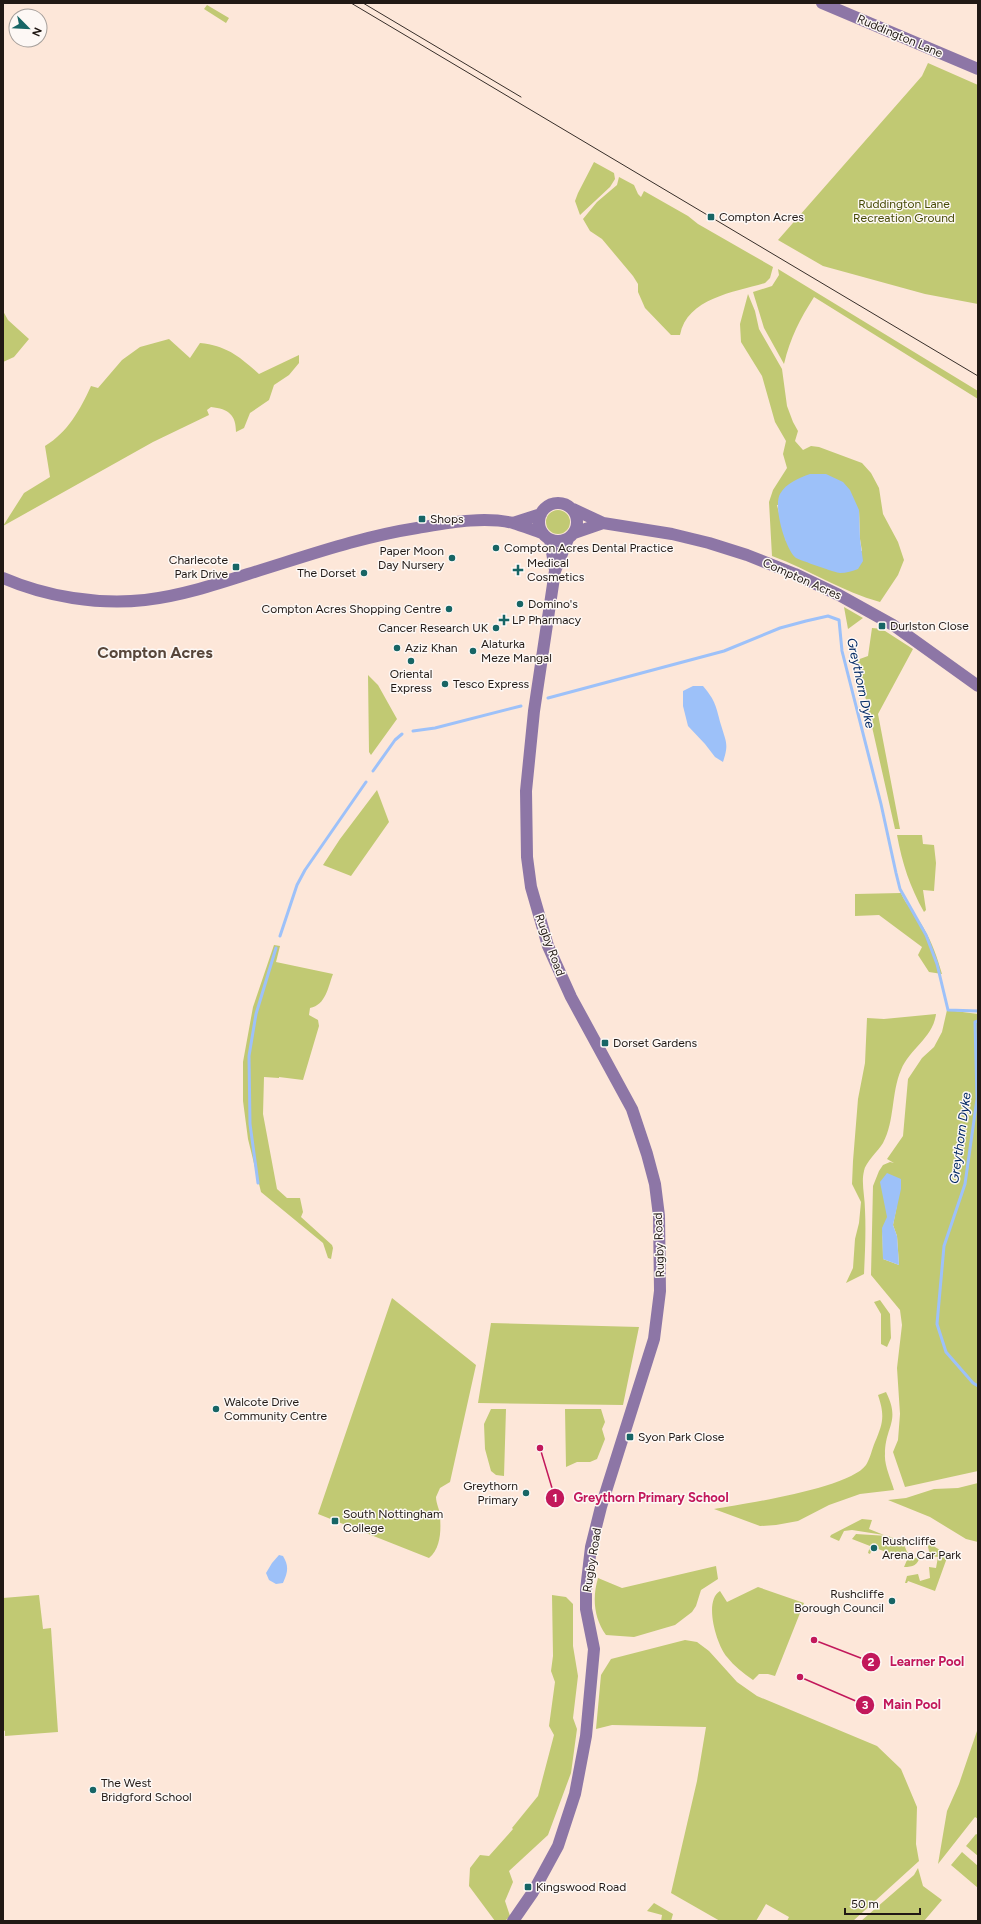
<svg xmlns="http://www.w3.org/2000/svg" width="981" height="1924" viewBox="0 0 981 1924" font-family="Figtree,sans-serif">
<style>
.green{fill:#c1c973;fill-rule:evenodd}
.water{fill:#9dc1f9}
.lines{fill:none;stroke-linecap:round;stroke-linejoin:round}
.stream{stroke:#9dc1f9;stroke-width:3}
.secondary{stroke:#8d76a6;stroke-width:12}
.tram{stroke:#372e29;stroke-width:1}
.poi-dot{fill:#176565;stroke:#fdf8f5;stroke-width:1.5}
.labels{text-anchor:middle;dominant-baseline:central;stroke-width:3;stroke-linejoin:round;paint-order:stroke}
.street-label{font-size:12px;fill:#211915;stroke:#fdf8f5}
.park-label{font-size:12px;fill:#474b06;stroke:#fdf8f5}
.poi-label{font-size:12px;fill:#211915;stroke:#fdf8f5;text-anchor:start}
.water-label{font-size:13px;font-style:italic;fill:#022964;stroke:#fdf8f5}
.district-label{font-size:16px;font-weight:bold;fill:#57463a;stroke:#fdf8f5}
.leader{fill:none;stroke:#c2185b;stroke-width:1.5}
.callout-dot{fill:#c2185b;stroke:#fdf8f5;stroke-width:1.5}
.mark-label{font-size:12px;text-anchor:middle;font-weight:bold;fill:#fff}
.callout-label{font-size:13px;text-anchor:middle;font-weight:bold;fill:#c2185b;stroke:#fdf8f5;stroke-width:3;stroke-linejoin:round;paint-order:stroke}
</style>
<rect width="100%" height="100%" fill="#fde7d9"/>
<path class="green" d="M207 5 229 18 226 23 204 9Z
M928 63 978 85V304L925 294 823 266 778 240 922 76Z
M594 162 614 173 615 179 610 187 580 215 575 201 578 193Z
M619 177 634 185 638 194 641 197 644 191 688 216 698 224 773 267 770 278 765 283C735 292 687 298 680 335H671L645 308 638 292V284L633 276 602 239 590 231 583 219 597 202 617 185Z
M778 269 978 391V399L814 297C800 319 790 338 784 364L764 328 753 292 772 286 779 275Z
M748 294 755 311 759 329 782 369 787 406 793 422 798 431 795 441 803 450 811 446 819 447 862 463 871 473 879 488 883 514 898 542 904 560 898 575 880 602C843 592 808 569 772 556L769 502 773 490 787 468 783 454 786 441 775 422 762 376 741 342 740 324ZM777 505 859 510 860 539 862 551 786 541Z
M3 311 8 320 29 339 14 357 3 362Z
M169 339 190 358 200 343C227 346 239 356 259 374L299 355V363L289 375 274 385 269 400 250 413 244 428 236 432C236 415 229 409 211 407L207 410 209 415 153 442 3 526 24 493 50 477 45 446C68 432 80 410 91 386L98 388 122 360 140 347Z
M546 522a12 12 0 1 1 24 0a12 12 0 1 1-24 0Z
M844 607 863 618 848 629Z
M872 628 882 629 913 649 878 714 900 829H895L857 660 868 656Z
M368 675 378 685 397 719 371 755 369 752Z
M377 790 389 822 351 876 323 865 340 839Z
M897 835H922L923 844 934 845 936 863 934 891 923 890 926 910 924 912C910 887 902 863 897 835Z
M901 893C906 905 916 915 923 927 932 942 937 957 942 974L929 972 918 955 922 947 879 915 855 916V894Z
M274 945 280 946 276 962 333 974C328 987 326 1005 310 1008L309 1015 318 1020 319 1026 303 1080 279 1077V1078L264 1077 263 1114 277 1189 287 1198H300L303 1212 301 1217 332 1245 333 1248 331 1259 328 1258 323 1243 261 1192 248 1139 243 1101V1062L253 1007Z
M947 1010 978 1014V1471L905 1487 893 1452 898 1440 900 1414 897 1368 902 1325 900 1310 871 1275 873 1186 879 1171 883 1165 890 1162 894 1163 887 1159 903 1136 908 1079 922 1058 934 1047 942 1032ZM897 1205 893 1225 897 1236 899 1265 883 1259C883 1232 879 1227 897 1205Z
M936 1014C933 1038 910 1048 901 1070 891 1093 895 1121 883 1143 878 1151 865 1163 864 1171 861 1183 865 1197 865 1210 866 1231 865 1253 864 1274L846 1283 853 1268 855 1239 859 1223 861 1202 852 1184 853 1161 858 1099 865 1063 867 1018 884 1019Z
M392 1298 476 1365 450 1482 440 1488 436 1497C436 1504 440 1510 440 1516 441 1530 441 1548 429 1558L318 1514Z
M880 1300 890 1314 891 1338 887 1347 881 1344V1314L874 1302Z
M491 1323 639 1327 623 1405 478 1403Z
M886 1392C901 1422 885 1426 885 1454 884 1465 891 1479 894 1490L860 1494 829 1505 798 1521 776 1525 760 1526 714 1509C744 1504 850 1488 866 1465 870 1459 872 1449 875 1442 883 1423 885 1416 878 1395Z
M491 1409H506L504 1476 496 1475 491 1471 485 1449 484 1424Z
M565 1409H601L605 1422 602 1429 605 1439 597 1459 590 1462H577L566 1467Z
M978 1483V1542L966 1539 930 1517 888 1500 906 1498 934 1489 958 1488Z
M862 1519 872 1520 869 1529 884 1535 852 1530 844 1531 839 1541 830 1537 831 1535Z
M856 1534 888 1536 903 1542 907 1552H910L913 1559 920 1556C918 1565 913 1567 904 1567L907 1560 873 1547 870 1554 868 1553 870 1546 852 1539Z
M927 1542 948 1555 935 1591 908 1581 907 1583H905L907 1576 918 1574 920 1581 930 1578 929 1567 936 1568 938 1557 930 1556Z
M716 1566 718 1579 701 1590 696 1606 692 1612 675 1625 634 1637 606 1635C594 1618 592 1598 598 1578L622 1588Z
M758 1587 804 1603 775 1676 768 1674H759L753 1680C743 1673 734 1666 727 1657 717 1646 703 1601 720 1591L727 1602Z
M39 1595 43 1629 51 1628 58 1732 5 1736V1731L3 1730V1598Z
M552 1595 566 1597 573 1604V1646L578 1676 573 1718 577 1729 571 1773 548 1835 509 1871 513 1882 505 1901 510 1916 505 1921H495L469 1886 470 1868 480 1855 489 1856 513 1829 512 1828 538 1796 554 1735 549 1726 555 1682 551 1671 553 1656Z
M685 1640 697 1642 709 1651 737 1682 757 1696 877 1746 901 1769 917 1807 916 1844 919 1861 853 1921H787L789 1917 766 1904 756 1921H720L671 1893 697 1781 706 1727 612 1725 596 1729 601 1675 611 1659Z
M978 1728V1819L975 1817 938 1864 947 1811 959 1784Z
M976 1834 978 1835V1856L966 1846Z
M962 1852 978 1866V1888L951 1865Z
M918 1868 923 1886 942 1900 924 1921H861L914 1875Z
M654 1903 673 1914 671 1921H661L662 1915 647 1911Z"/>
<path class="water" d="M810 474H826L843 482 850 490 859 510 860 539 863 561 858 569C853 571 846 573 840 573 836 573 800 560 796 558 785 549 773 506 780 494 786 483 799 478 810 474Z
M693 686H703C716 701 716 707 721 725 726 742 729 744 723 762L715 757 705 744 688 726 683 706V691Z
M887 1173 901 1179V1189L893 1225 897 1236 899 1265 883 1259 882 1228 887 1217 880 1182Z
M279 1555 283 1556C289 1566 288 1572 283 1583L276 1584 269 1580 266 1573 272 1563Z"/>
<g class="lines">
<path class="stream" d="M548 698 724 651 780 628 806 621 828 616 839 620 842 651 881 804 896 873 900 889 926 935 937 964 948 1010 978 1011
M413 731 435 728 521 706
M373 771 395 740 402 734
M280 936 297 885 305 870 366 782
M978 1021 975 1022 977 1099 965 1184 944 1246 937 1324 946 1352 973 1383 978 1386
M258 1183 250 1124 249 1056 256 1014 276 948"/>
<path class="secondary" d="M822 3 978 69
M539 522a19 19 0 1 1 38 0a19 19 0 1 1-38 0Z
M573 509 603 523 672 534 709 543 747 555 795 574 839 595 893 625 978 686
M513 523 541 514
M574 533 603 523
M550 540 555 570
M3 578C47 597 98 605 145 600 180 596 214 585 248 574 304 557 359 537 417 528 448 523 483 516 513 523 523 526 533 530 542 533
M513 1921 533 1892 558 1846 575 1794 586 1736 594 1649 586 1609V1590L591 1547 601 1507 654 1339 660 1291 659 1216 655 1184 647 1154 632 1109 571 997 548 946 531 887 527 857 526 791 534 711 555 571 568 539"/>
<path class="tram" d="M351 3 978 376
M363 3 521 97"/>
</g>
<g class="poi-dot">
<rect x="707" y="213" width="8" height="8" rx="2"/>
<rect x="418" y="515" width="8" height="8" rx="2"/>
<circle cx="496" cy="548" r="4"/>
<circle cx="452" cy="558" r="4"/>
<rect x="232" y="563" width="8" height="8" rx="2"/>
<path d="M516 564h4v4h4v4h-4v4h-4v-4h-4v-4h4z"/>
<circle cx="364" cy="573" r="4"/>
<circle cx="520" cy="604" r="4"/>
<circle cx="449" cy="609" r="4"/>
<path d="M502 614h4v4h4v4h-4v4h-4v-4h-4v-4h4z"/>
<rect x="878" y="622" width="8" height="8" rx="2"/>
<circle cx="496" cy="628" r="4"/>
<circle cx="397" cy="648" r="4"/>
<circle cx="473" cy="651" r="4"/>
<circle cx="411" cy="661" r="4"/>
<circle cx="445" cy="684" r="4"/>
<rect x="601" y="1039" width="8" height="8" rx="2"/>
<circle cx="216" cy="1409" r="4"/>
<rect x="626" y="1433" width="8" height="8" rx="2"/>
<circle cx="526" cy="1493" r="4"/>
<rect x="331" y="1517" width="8" height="8" rx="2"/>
<circle cx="874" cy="1548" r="4"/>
<circle cx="892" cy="1601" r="4"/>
<circle cx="93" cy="1790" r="4"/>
<rect x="524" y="1883" width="8" height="8" rx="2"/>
</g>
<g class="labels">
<g class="street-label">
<text transform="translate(900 36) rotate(23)">Ruddington Lane</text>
<text transform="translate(802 579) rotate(24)">Compton Acres</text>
<text transform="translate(550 945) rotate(70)">Rugby Road</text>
<text transform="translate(659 1245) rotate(-92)">Rugby Road</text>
<text transform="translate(592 1560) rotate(-81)">Rugby Road</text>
</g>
<g class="park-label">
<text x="904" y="204">Ruddington Lane<tspan x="904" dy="14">Recreation Ground</tspan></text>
</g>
<g class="poi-label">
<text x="719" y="217">Compton Acres</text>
<text x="430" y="519">Shops</text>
<text x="504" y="548">Compton Acres Dental Practice</text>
<text x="444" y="551" text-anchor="end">Paper Moon<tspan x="444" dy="14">Day Nursery</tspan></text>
<text x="228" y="560" text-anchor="end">Charlecote<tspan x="228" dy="14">Park Drive</tspan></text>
<text x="527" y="563">Medical<tspan x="527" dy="14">Cosmetics</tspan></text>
<text x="356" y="573" text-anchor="end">The Dorset</text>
<text x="528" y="604">Domino's</text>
<text x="441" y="609" text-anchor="end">Compton Acres Shopping Centre</text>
<text x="512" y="620">LP Pharmacy</text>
<text x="890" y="626">Durlston Close</text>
<text x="488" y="628" text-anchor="end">Cancer Research UK</text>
<text x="481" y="644">Alaturka<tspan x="481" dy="14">Meze Mangal</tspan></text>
<text x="405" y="648">Aziz Khan</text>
<text x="411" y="674" text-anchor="middle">Oriental<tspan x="411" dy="14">Express</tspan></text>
<text x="453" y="684">Tesco Express</text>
<text x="613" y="1043">Dorset Gardens</text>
<text x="224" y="1402">Walcote Drive<tspan x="224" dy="14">Community Centre</tspan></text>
<text x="638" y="1437">Syon Park Close</text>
<text x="518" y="1486" text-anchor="end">Greythorn<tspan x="518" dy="14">Primary</tspan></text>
<text x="343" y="1514">South Nottingham<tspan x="343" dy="14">College</tspan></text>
<text x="882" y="1541">Rushcliffe<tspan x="882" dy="14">Arena Car Park</tspan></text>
<text x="884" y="1594" text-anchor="end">Rushcliffe<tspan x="884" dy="14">Borough Council</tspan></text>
<text x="101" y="1783">The West<tspan x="101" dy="14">Bridgford School</tspan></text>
<text x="536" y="1887">Kingswood Road</text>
</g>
<g class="water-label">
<text transform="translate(861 683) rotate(78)">Greythorn Dyke</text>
<text transform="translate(960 1138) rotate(-82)">Greythorn Dyke</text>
</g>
<g class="district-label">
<text x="155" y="652">Compton Acres</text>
</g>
</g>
<path class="leader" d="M540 1448L555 1498M814 1640L871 1662M800 1677L865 1705"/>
<g class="callout-dot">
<circle cx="540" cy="1448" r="4"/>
<circle cx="814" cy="1640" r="4"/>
<circle cx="800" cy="1677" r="4"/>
<circle cx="555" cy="1498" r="10"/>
<circle cx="871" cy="1662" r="10"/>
<circle cx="865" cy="1705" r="10"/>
</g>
<g class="mark-label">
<text x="555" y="1502">1</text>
<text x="871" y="1666">2</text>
<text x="865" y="1709">3</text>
</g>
<g class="callout-label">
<text x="651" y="1502">Greythorn Primary School</text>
<text x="927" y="1666">Learner Pool</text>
<text x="912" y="1709">Main Pool</text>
</g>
<rect width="981" height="1924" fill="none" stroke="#211915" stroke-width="8"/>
<g transform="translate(28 28) rotate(114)"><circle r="19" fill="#fdf8f5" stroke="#a59f9b"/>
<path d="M0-3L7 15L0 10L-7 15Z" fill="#176565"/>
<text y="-6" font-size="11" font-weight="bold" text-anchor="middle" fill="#211915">N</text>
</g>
<path d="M845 1908v6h75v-6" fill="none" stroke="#211915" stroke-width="2"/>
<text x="851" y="1908" font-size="12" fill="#211915" stroke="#fdf8f5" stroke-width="3" paint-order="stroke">50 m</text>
</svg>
